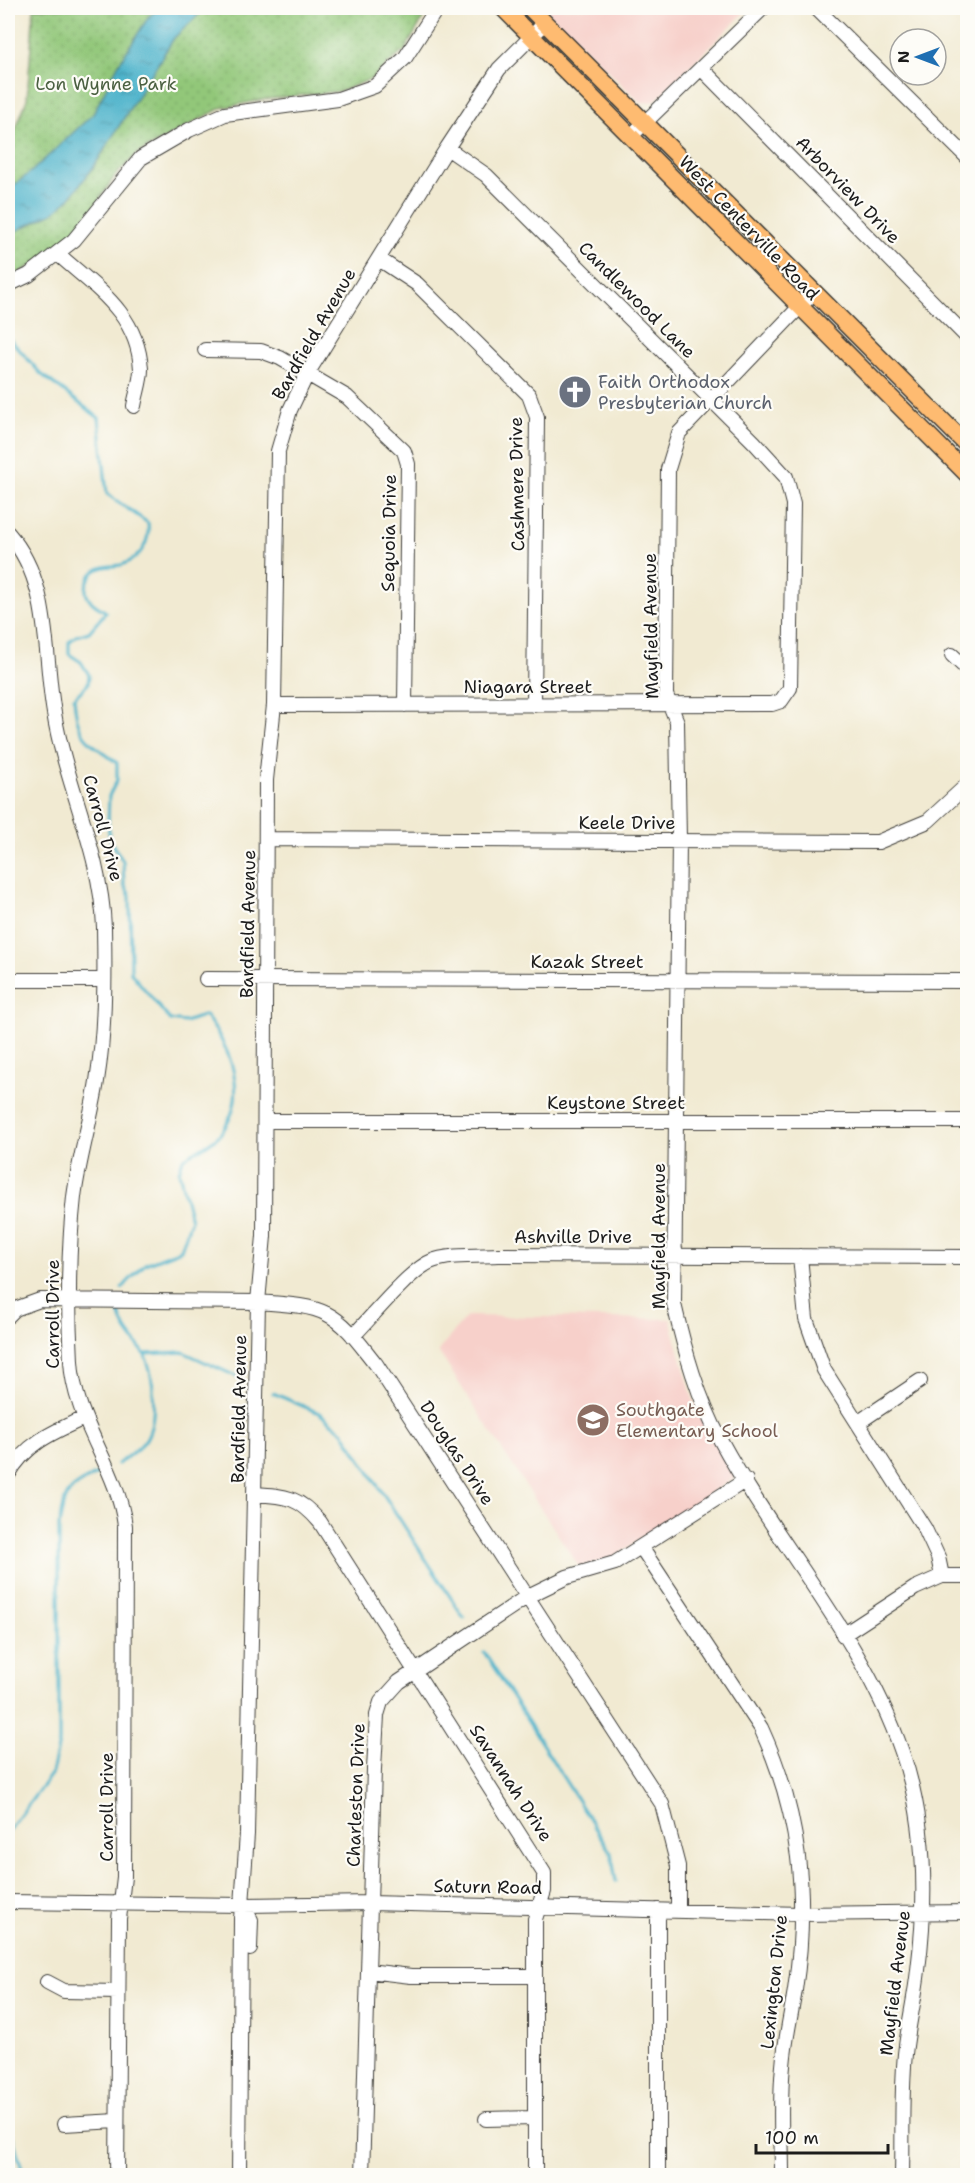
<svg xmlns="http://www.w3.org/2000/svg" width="975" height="2183" viewBox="0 0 975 2183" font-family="'Shantell Sans',sans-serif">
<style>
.built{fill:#f7d0ca}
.park{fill:url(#park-dots);stroke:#57724a;stroke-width:1.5}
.water{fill:url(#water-ripples);stroke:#346874;stroke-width:1.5}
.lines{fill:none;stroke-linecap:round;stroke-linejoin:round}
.stream{stroke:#4db3cb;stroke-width:3}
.minor-casing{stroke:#3c3b37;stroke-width:16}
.major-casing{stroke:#3c3b37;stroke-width:19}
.minor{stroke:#fff;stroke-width:14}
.major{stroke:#febb71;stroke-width:16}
.labels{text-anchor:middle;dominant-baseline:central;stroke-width:4.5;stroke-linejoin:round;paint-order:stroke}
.park-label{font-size:18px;fill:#4b6041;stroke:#fdfcf7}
.street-label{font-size:18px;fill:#1c1c1c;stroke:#fdfcf7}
.worship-label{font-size:18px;fill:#5b616d;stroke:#fdfcf7;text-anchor:start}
.education-label{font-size:18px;fill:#785e54;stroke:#fdfcf7;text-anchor:start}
</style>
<defs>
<pattern id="park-dots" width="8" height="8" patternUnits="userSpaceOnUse" patternTransform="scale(1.5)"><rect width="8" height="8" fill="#92c779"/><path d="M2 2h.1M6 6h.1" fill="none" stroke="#7daa68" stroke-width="1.8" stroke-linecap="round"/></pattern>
<pattern id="water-ripples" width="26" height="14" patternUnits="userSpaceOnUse" patternTransform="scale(1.5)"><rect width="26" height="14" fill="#4db3cb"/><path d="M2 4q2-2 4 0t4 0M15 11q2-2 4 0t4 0" fill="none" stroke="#3f91a4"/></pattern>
</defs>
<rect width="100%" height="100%" fill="#fdfcf7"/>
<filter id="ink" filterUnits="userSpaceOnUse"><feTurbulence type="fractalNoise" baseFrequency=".0167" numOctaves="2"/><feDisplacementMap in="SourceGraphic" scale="12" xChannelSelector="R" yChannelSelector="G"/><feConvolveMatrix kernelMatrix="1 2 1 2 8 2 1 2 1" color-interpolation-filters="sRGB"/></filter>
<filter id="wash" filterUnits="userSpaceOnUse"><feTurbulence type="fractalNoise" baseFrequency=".008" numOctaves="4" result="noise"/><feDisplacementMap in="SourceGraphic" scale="24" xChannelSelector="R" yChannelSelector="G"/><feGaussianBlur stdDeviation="1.35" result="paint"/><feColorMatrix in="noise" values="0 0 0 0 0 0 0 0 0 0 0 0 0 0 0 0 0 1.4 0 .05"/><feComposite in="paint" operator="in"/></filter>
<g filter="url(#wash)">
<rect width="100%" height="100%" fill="#f1ead2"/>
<path class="built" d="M543 8H749L655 101 641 103Z
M467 1316 670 1319 693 1399 714 1442 736 1477 609 1560 579 1567 438 1351Z"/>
<path class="park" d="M34 8H429L405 50 371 79 341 91 267 99 221 108 138 153 115 176 95 206 56 252 8 279V149L27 99Z"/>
<path class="water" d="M161 8H206L174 38 93 168 68 200 53 213 8 235V190L32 171 93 114 118 65 149 16Z"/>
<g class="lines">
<path class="stream" d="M8 337 41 374 99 418 107 494 148 523C150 541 142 557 124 564 117 567 108 565 101 568 89 572 80 591 91 601 95 606 101 608 106 612L89 632 76 636 69 642V654L81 662 89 675 88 684 74 698C77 739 87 739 117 763V780L109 796 108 824 110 840 123 861 124 884 130 896 131 973 170 1020 185 1022 205 1015C231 1049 250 1095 221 1133 213 1144 194 1151 183 1159L179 1172 191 1220 181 1250 145 1264 122 1288
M144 1354 183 1352 240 1378
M273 1393 319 1413 343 1432 464 1618
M118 1464C126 1457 136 1451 143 1443 159 1425 155 1371 143 1352 133 1338 123 1330 119 1312
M484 1652 611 1853 616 1881
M8 1832 52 1773 59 1743V1526C64 1493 68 1487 98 1474
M8 2121 24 2176"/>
</g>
</g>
<g filter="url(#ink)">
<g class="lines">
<defs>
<path id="minor" d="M816 8 968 158
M701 68 968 338
M631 136 763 8
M59 255C96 288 138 314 141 369 141 381 136 394 134 406
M379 259 417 284 529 395 537 417 534 705
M8 285 29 275 74 240 141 158 189 130 225 114 338 99 375 86 405 58 437 8
M813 293 679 433 668 469 666 695 677 722 679 840 674 1304C685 1352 698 1398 721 1441 778 1546 863 1638 902 1752 926 1821 927 1899 918 1970 915 1998 908 2026 905 2054 901 2094 903 2135 902 2176
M205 350 261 351 280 358 347 397 404 451 408 464 405 705
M8 533C52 584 43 650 54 713 66 786 101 852 104 927 105 978 105 1031 97 1081 91 1120 79 1158 74 1197 68 1251 68 1308 71 1361 74 1421 118 1468 125 1526L124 1877 119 1919 117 2176
M952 655 968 670
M274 705 772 704 781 701 790 688 793 504 786 477 754 442 486 175 447 148
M267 839 878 842 928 821 968 784
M206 979 968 981
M8 980H104
M265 1121H968
M800 1256 806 1319 824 1370 925 1529 938 1557 942 1576
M8 1316 15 1309 40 1300 258 1302C280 1304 307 1304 327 1314 347 1324 362 1347 376 1364L662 1804 678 1866V1910
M353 1336C371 1318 408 1272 430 1262 447 1254 481 1256 499 1255L968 1257
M859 1422 920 1381
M8 1475C25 1444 53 1432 84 1418
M255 1494C287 1496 299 1497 320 1522L544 1873V1891L535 1919V2176
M641 1547 761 1728C800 1813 809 1898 795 1990 791 2015 785 2040 783 2066 779 2102 782 2140 782 2176
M843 1635 915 1588 942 1576H968
M8 1902 243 1905 370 1903 800 1914 968 1912
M243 1905 251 1920 250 1949
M658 1910V2176
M368 1971 411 1976H535
M47 1982 64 1991 118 1992
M486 2119 535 2118
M64 2124 117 2121
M239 2176 241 1919 247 1834 258 1302 264 1236 266 780 274 705 278 451 290 410 307 374 447 148 499 69 545 23
M362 2176 374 1769 377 1715 381 1702 399 1682 528 1596 567 1577 615 1563 746 1480"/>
<path id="major" d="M503 8 968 475
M530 8 968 446"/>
</defs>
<use href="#minor" class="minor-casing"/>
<use href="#major" class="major-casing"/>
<use href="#minor" class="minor"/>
<use href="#major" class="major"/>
</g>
</g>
<defs>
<symbol id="church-disc" viewBox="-11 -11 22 22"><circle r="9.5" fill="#6b7280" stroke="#fdfcf7"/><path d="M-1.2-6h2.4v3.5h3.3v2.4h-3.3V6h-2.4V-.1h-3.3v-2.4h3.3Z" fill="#fff"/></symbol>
<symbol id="school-disc" viewBox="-11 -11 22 22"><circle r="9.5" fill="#8d6e63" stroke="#fdfcf7"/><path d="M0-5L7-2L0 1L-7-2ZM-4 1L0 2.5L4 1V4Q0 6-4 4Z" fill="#fff"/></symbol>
</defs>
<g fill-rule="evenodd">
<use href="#church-disc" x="556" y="373" width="38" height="38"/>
<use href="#school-disc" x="574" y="1401" width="38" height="38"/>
</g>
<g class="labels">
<g class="park-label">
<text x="106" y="84">Lon Wynne Park</text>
</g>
<g class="street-label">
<text transform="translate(848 190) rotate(46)">Arborview Drive</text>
<text transform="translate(749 228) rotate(46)">West Centerville Road</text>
<text transform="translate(637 300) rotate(45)">Candlewood Lane</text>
<text transform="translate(314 334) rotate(-60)">Bardfield Avenue</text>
<text transform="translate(517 484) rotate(-91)">Cashmere Drive</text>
<text transform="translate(389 533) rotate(-89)">Sequoia Drive</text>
<text transform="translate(651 626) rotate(-91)">Mayfield Avenue</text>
<text x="528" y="687">Niagara Street</text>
<text x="627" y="823">Keele Drive</text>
<text transform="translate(103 828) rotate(75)">Carroll Drive</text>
<text transform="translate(248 924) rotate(-89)">Bardfield Avenue</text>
<text x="587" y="962">Kazak Street</text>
<text x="616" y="1103">Keystone Street</text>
<text transform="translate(659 1236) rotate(-90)">Mayfield Avenue</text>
<text x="573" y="1237">Ashville Drive</text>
<text transform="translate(53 1314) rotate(-90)">Carroll Drive</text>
<text transform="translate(239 1409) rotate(-89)">Bardfield Avenue</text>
<text transform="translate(457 1453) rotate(57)">Douglas Drive</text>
<text transform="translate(511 1783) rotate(57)">Savannah Drive</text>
<text transform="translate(356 1795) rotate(-88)">Charleston Drive</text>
<text transform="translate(107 1807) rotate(-90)">Carroll Drive</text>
<text transform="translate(488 1887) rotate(1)">Saturn Road</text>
<text transform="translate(774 1982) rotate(-84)">Lexington Drive</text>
<text transform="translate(895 1983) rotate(-83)">Mayfield Avenue</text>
</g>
<g class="worship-label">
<text x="598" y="382">Faith Orthodox<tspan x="598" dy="21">Presbyterian Church</tspan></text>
</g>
<g class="education-label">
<text x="616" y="1410">Southgate<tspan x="616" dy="21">Elementary School</tspan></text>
</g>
</g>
<rect width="975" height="2183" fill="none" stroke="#fdfcf7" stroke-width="30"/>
<g transform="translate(918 57) rotate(270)"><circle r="28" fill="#fdfcf7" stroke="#a3a29f" stroke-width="1.5"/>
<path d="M0-4.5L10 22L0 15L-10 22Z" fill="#1f6fb2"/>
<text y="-9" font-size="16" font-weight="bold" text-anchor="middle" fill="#1c1c1c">N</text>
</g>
<path d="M756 2144v9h132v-9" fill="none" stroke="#1c1c1c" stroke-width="3"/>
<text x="765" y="2144" font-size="18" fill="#1c1c1c" stroke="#fdfcf7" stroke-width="4.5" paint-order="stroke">100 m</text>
</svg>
